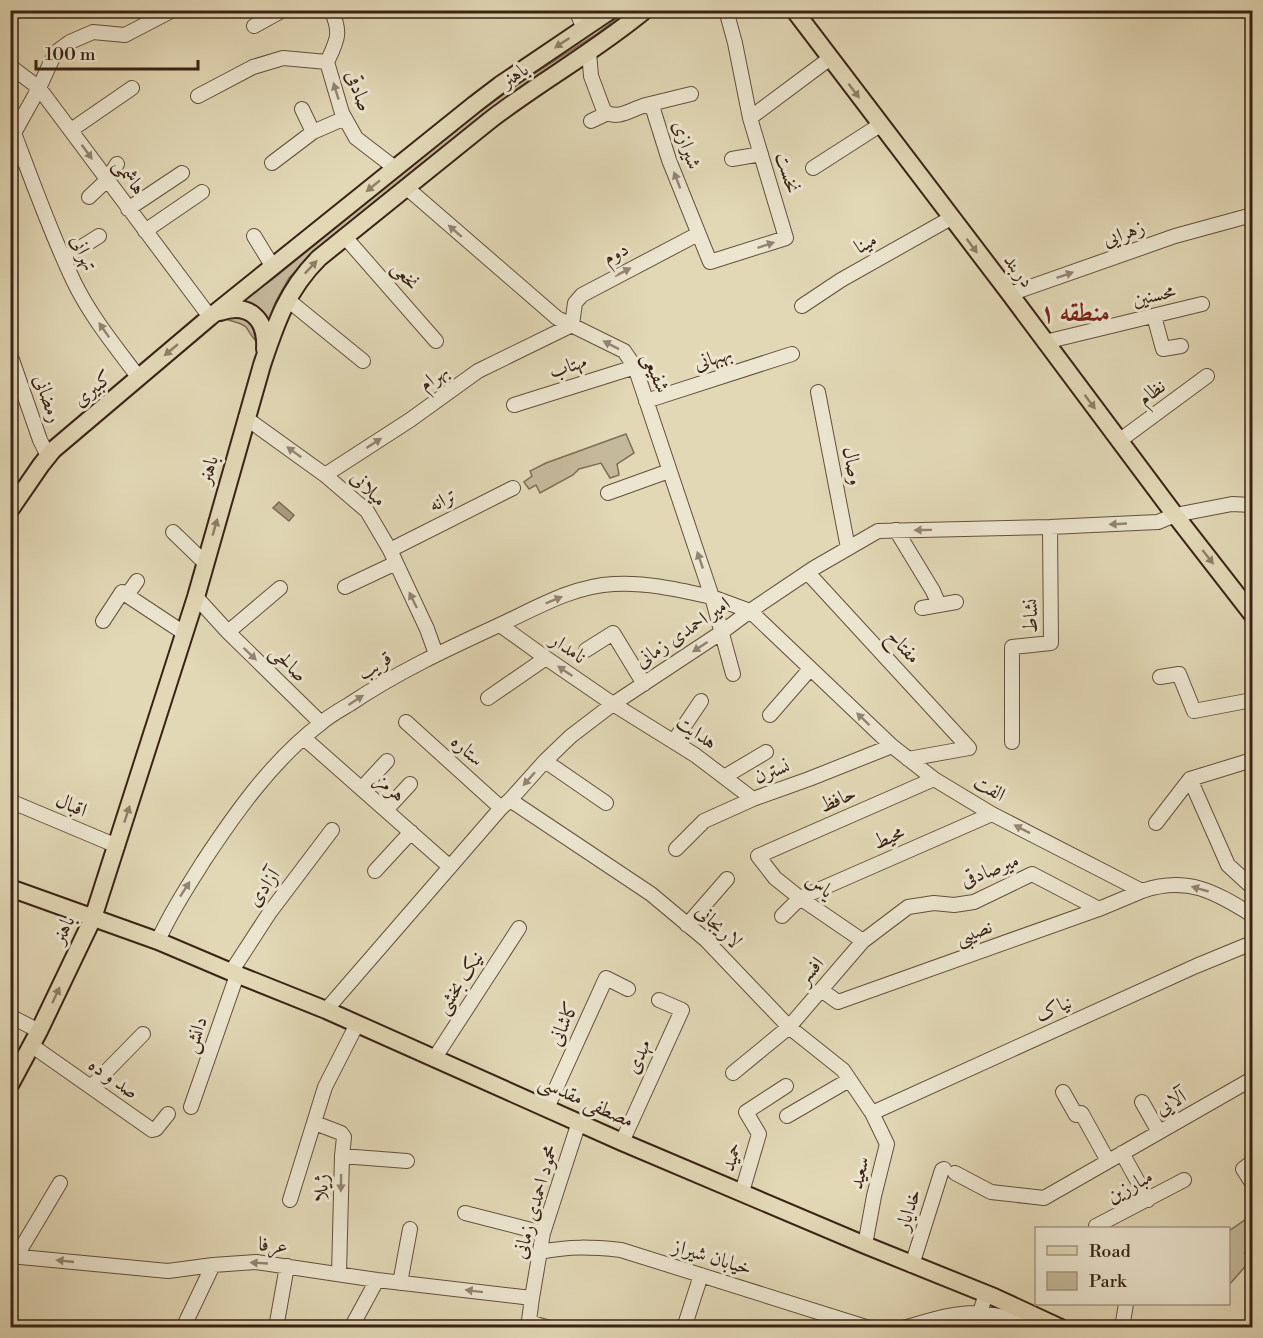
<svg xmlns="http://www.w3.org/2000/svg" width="1263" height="1338" viewBox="0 0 1263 1338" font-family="'Libre Bodoni',Amiri,serif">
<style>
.green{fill:#c5b99b;stroke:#806e58;stroke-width:1.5}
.water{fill:#a99a7f;stroke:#7d6a55;stroke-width:1.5}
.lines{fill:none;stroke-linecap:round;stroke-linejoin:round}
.minor-casing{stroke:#64503d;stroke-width:16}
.major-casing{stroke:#3a2315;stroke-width:20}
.minor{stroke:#ece6d0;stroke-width:14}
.major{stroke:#e2d8b6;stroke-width:16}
.oneway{fill:#8e7e66}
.oneway2{fill:#938472}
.labels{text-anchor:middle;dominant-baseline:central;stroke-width:6;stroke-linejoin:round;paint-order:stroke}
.street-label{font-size:20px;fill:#3a2315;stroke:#ece6d0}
.district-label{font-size:26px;font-weight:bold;fill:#7a1f14;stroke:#ece6d0}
</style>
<rect width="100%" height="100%" fill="#e2d8b6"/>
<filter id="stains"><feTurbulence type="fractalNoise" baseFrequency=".00333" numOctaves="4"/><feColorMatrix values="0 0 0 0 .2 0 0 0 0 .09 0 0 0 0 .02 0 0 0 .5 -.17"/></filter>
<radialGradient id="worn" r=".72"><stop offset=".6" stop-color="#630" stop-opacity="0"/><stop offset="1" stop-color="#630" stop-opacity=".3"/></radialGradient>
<path class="green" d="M627 11H636L470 127 416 168 309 257 289 278 276 301 267 324 238 303 273 279 384 188 479 112 515 86 595 35Z
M233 315C249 318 254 324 255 340 251 336 249 331 246 327 240 322 233 322 226 319Z
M626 434 634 453 617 464 619 475 610 478 601 463 579 469 573 475 540 493 536 485 529 489 524 482 532 476 530 471 546 463Z
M1252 1215V1245L1245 1253 1249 1262 1229 1285V1231Z"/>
<path class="water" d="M279 502 294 515 289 521 273 508Z"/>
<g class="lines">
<defs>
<path id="minor" d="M331 10C342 33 337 41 327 62L342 113 356 138 395 168
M576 10 584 29
M254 26 283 10
M589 52 591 76 604 111C618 121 631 109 646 105L653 109 669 160 710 262 786 238 750 118 735 43 726 10
M10 66 39 88 210 317
M198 96 253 67 283 58 327 62
M646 105 691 94
M302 109 313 132
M750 118 829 59
M591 121 606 114
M71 130 132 88
M14 133C33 183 51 234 74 282 91 317 116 347 139 378
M10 136 14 133 39 88 55 53 70 42 93 32 125 35 173 10
M732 159 761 154
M272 163 313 132 345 118
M813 168 880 125
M407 188 557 318 624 351 635 367 712 597 750 611 892 746 934 779 992 814 1142 891C1187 876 1214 891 1252 915
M89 197 107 180 117 164
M128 209 182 173
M145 231 202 192
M254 236 273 267
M345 237 436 341
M64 258 99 236
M1010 294 1175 236 1252 215
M288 300 363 361
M802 306 841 280 951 218
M1154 316 1163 349 1181 346
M1045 342 1202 304
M10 354 40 440 48 456
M818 392 848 548
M646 401 792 354
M514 405 635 367
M246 418 325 475 367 511 390 550 427 629 436 654
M1119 441 1207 376
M325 475 410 420 478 371 572 325 575 303 582 295 698 234
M608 493 669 471
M896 530 933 591 939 605
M173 532 204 562
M390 550 513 488
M808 573 969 748
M345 587 396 563
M127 595 137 581
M196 597 228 632 321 723
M922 608 956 602
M103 621 122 592 184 633
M500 625 546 658 613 704 695 755 753 799
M228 632 280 588
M586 650 613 633 644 684
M1160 677 1179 674 1194 711 1252 700
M488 698 546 658
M770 715 810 669
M406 722 501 808
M304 738 450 867
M674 741 701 701
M1012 742V647L1051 643 1050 527
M908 759 969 748
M1252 760 1190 779 1228 865 1252 887
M545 761 606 803
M724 777 766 752
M362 788 387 761
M510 800 651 894 706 940 789 1027 843 1070 872 1113 887 1144 874 1196 865 1245
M10 801 117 846
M386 810 410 784
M1156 823 1190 779
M676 849 704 821 753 799 809 779 892 746
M375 871 411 832
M782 916 800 898 992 814
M687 925 727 879
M158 941C170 913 187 888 203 862 236 812 272 761 320 724 329 716 340 710 350 704 396 673 445 650 495 627 533 610 571 586 614 584 647 582 680 590 712 597L733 674
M863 941 800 898 775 878 758 856 934 779
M231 972 270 912 332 830
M821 990 838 1002 1099 909 1142 891
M326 1010 501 808 510 800 545 761 571 736 613 704 722 632 750 611 814 568 878 531 1050 527 1158 522 1175 515 1232 504 1252 505
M10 1016 39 1031
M31 1045 152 1130 156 1129 168 1114
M434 1059 519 928
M733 1073 789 1027 863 941 908 907 934 903 954 905 974 902 1032 874 1099 909
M91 1087 143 1034
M1063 1092 1076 1115 1081 1113 1082 1114 1108 1161
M1142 1102 1159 1132
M191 1107 237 975
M547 1108 606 978 628 989
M872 1113 1196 966 1252 943
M787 1116 849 1080
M315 1123 341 1133 344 1137 342 1156 339 1274
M622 1142 682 1010 659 1000
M1122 1153 1148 1200
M342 1156 407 1161
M1252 1162 1243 1169 1252 1183
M955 1173 991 1192 1044 1198 1252 1079
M742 1192 759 1134 746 1112 786 1086
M290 1200 325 1087 357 1024
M465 1213 543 1233
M1096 1228V1226L1184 1180
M540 1252C571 1246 591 1247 621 1250L869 1328
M10 1256 168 1271 213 1265 256 1262 377 1280 532 1298
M16 1257 60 1183
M912 1265 942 1170 944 1169
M400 1283 410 1229
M529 1322 549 1328
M183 1328 213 1265
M276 1328 287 1266
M351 1328 377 1280
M528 1328 532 1298 543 1233 579 1122
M684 1328 701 1275
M904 1328C928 1321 954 1312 979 1313 1001 1315 1024 1321 1045 1325
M982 1328 980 1313 986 1293
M1122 1328 1126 1304
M1251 1328 1252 1326"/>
<path id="major" d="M794 10 1010 294 1175 515 1252 614
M220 312C249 302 267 319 265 349
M10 510 41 465 53 450 210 317 475 104 500 85 611 10
M10 888 158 941 231 972 326 1010 622 1142 865 1245 994 1297 1061 1328
M10 1085 39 1031 93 918 196 597 262 365C276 323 287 290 319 258L489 121C539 82 596 51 645 10"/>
</defs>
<use href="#minor" class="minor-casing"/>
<use href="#major" class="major-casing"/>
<use href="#minor" class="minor"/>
<use href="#major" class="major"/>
</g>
<defs><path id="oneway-solid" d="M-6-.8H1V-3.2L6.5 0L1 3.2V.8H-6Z" transform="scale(1.5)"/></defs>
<g class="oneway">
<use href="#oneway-solid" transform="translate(562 43) rotate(146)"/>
<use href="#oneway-solid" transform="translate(854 91) rotate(53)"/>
<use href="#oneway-solid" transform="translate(373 186) rotate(141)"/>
<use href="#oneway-solid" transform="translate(972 246) rotate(53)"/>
<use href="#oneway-solid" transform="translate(311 267) rotate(-47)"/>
<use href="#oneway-solid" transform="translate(171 350) rotate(140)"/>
<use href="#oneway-solid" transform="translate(1090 402) rotate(53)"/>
<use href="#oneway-solid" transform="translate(215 527) rotate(-74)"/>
<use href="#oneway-solid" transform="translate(1208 557) rotate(52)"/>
<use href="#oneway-solid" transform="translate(127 814) rotate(-72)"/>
<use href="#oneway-solid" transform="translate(56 995) rotate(-65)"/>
</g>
<g class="oneway2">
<use href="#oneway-solid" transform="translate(336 91) rotate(-107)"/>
<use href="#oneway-solid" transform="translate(87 152) rotate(54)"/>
<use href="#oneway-solid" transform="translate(677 180) rotate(-111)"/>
<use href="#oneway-solid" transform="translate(455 231) rotate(-139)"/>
<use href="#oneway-solid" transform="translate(766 245) rotate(-18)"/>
<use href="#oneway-solid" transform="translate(623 272) rotate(-27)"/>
<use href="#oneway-solid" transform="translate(1065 275) rotate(-19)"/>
<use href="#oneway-solid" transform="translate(104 330) rotate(-125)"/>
<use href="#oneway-solid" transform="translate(611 345) rotate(-153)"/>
<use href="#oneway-solid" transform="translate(374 443) rotate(-33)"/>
<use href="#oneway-solid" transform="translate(294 452) rotate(-144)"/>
<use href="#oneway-solid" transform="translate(1118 524) rotate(177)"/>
<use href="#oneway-solid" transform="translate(923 530) rotate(179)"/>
<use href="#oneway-solid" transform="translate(700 560) rotate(-109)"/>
<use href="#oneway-solid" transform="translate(413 600) rotate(-116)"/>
<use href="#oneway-solid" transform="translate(554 600) rotate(-22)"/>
<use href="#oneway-solid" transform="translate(700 647) rotate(147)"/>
<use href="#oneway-solid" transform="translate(250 654) rotate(44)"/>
<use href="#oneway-solid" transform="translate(565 671) rotate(-146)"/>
<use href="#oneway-solid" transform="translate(356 700) rotate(-33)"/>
<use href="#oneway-solid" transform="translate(863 719) rotate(-136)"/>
<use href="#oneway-solid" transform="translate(529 779) rotate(132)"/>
<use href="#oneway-solid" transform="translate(1022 829) rotate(-153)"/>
<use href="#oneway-solid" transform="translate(185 889) rotate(-57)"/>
<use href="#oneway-solid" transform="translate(1200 889) rotate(-164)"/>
<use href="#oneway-solid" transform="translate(341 1183) rotate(91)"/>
<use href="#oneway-solid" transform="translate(65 1261) rotate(-174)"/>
<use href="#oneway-solid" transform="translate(259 1263) rotate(-177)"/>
<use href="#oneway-solid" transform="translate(474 1291) rotate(-173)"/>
</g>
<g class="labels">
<g class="street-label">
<text transform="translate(515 76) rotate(-35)">باهنر</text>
<text transform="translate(358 91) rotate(70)">صادقی</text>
<text transform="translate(686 145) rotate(71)">شیرازی</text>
<text transform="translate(787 173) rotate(73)">نخست</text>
<text transform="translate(129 177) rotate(54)">هاشمی</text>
<text transform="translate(1124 234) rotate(-19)">زهرایی</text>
<text transform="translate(866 244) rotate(-29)">مینا</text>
<text transform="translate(83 253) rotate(66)">تهرانی</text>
<text transform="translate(616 254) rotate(-27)">دوم</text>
<text transform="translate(1018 271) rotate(53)">دربند</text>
<text transform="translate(405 276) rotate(49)">نخعی</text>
<text transform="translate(1154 296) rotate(-13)">محسنین</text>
<text transform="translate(713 359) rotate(-18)">بهبهانی</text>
<text transform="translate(568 367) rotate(-18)">مهتاب</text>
<text transform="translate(655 373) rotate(67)">شفیعی</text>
<text transform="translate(434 378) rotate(-36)">بهرام</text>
<text transform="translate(93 389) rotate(-40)">کبیری</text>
<text transform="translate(1152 393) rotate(-37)">نظام</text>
<text transform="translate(47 399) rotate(71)">رمضانی</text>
<text transform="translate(852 466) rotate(79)">وصال</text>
<text transform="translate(209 470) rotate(-74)">باهنر</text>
<text transform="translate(368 489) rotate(45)">میلانی</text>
<text transform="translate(443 501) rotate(-26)">ترانه</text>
<text transform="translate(1031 616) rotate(-90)">نشاط</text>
<text transform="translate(683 633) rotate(-34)">امیر احمدی زمانی</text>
<text transform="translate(903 647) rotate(47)">مفتاح</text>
<text transform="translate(568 649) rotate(35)">نامدار</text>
<text transform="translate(288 664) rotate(44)">صالحی</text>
<text transform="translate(375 666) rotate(-31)">قریب</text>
<text transform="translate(696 733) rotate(34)">هدایت</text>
<text transform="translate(467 751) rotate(42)">ستاره</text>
<text transform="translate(772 772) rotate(-20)">نسترن</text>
<text transform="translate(390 788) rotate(42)">هرمز</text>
<text transform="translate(989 789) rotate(30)">الفت</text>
<text transform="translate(838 800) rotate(-24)">حافظ</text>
<text transform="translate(71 806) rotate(23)">اقبال</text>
<text transform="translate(889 838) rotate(-24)">محیط</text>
<text transform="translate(990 871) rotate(-21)">میرصادقی</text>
<text transform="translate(819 886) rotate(36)">یاس</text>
<text transform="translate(264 888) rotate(-54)">آزادی</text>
<text transform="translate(718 927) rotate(43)">لاریجانی</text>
<text transform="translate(64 930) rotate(-65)">باهنر</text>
<text transform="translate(974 933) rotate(-20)">نصیبی</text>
<text transform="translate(811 971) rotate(-49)">افسر</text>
<text transform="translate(460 983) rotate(-57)">نیک بخشی</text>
<text transform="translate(1054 1009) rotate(-24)">نیاک</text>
<text transform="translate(564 1024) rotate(-66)">کاشانی</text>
<text transform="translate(196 1035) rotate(-71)">دانش</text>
<text transform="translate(639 1057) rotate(-66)">مهدی</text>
<text transform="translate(113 1079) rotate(35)">صد و ده</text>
<text transform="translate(586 1102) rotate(24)">مصطفی مقدسی</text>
<text transform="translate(1171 1103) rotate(-30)">آلایی</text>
<text transform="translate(732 1157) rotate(-74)">حمید</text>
<text transform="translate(860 1173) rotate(-77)">سعید</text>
<text transform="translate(1130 1187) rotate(-28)">مبارزین</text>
<text transform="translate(322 1188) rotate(-89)">ژیلا</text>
<text transform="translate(536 1202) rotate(-74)">محمود احمدی زمانی</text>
<text transform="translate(909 1210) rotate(-73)">خدایار</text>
<text transform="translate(273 1246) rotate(5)">عرفا</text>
<text transform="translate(712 1258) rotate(17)">خیابان شیراز</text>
</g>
<g class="district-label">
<text x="1075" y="313">منطقه ۱</text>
</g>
</g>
<rect width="1263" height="1338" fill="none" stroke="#e2d8b6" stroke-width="36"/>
<rect x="12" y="12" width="1239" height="1314" fill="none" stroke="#3a2315" stroke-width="3"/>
<rect x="18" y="18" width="1227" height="1302" fill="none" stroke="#3a2315" stroke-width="1.5"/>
<rect x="1035" y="1227" width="195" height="78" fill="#ece6d0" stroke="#a59885" stroke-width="1.5"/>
<rect x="1047" y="1246" width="30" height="9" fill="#e2d8b6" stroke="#a59885" stroke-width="1.5"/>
<text x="1089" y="1257" font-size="18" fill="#3a2315">Road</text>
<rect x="1047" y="1272" width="30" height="18" fill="#c5b99b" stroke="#a59885" stroke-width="1.5"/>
<text x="1089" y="1287" font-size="18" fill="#3a2315">Park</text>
<path d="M36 60v9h162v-9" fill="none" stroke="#3a2315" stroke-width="3"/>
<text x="45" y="60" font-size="18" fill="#3a2315" stroke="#ece6d0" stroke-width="4.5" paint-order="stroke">100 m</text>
<rect width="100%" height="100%" filter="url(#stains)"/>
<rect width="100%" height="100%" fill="url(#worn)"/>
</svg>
